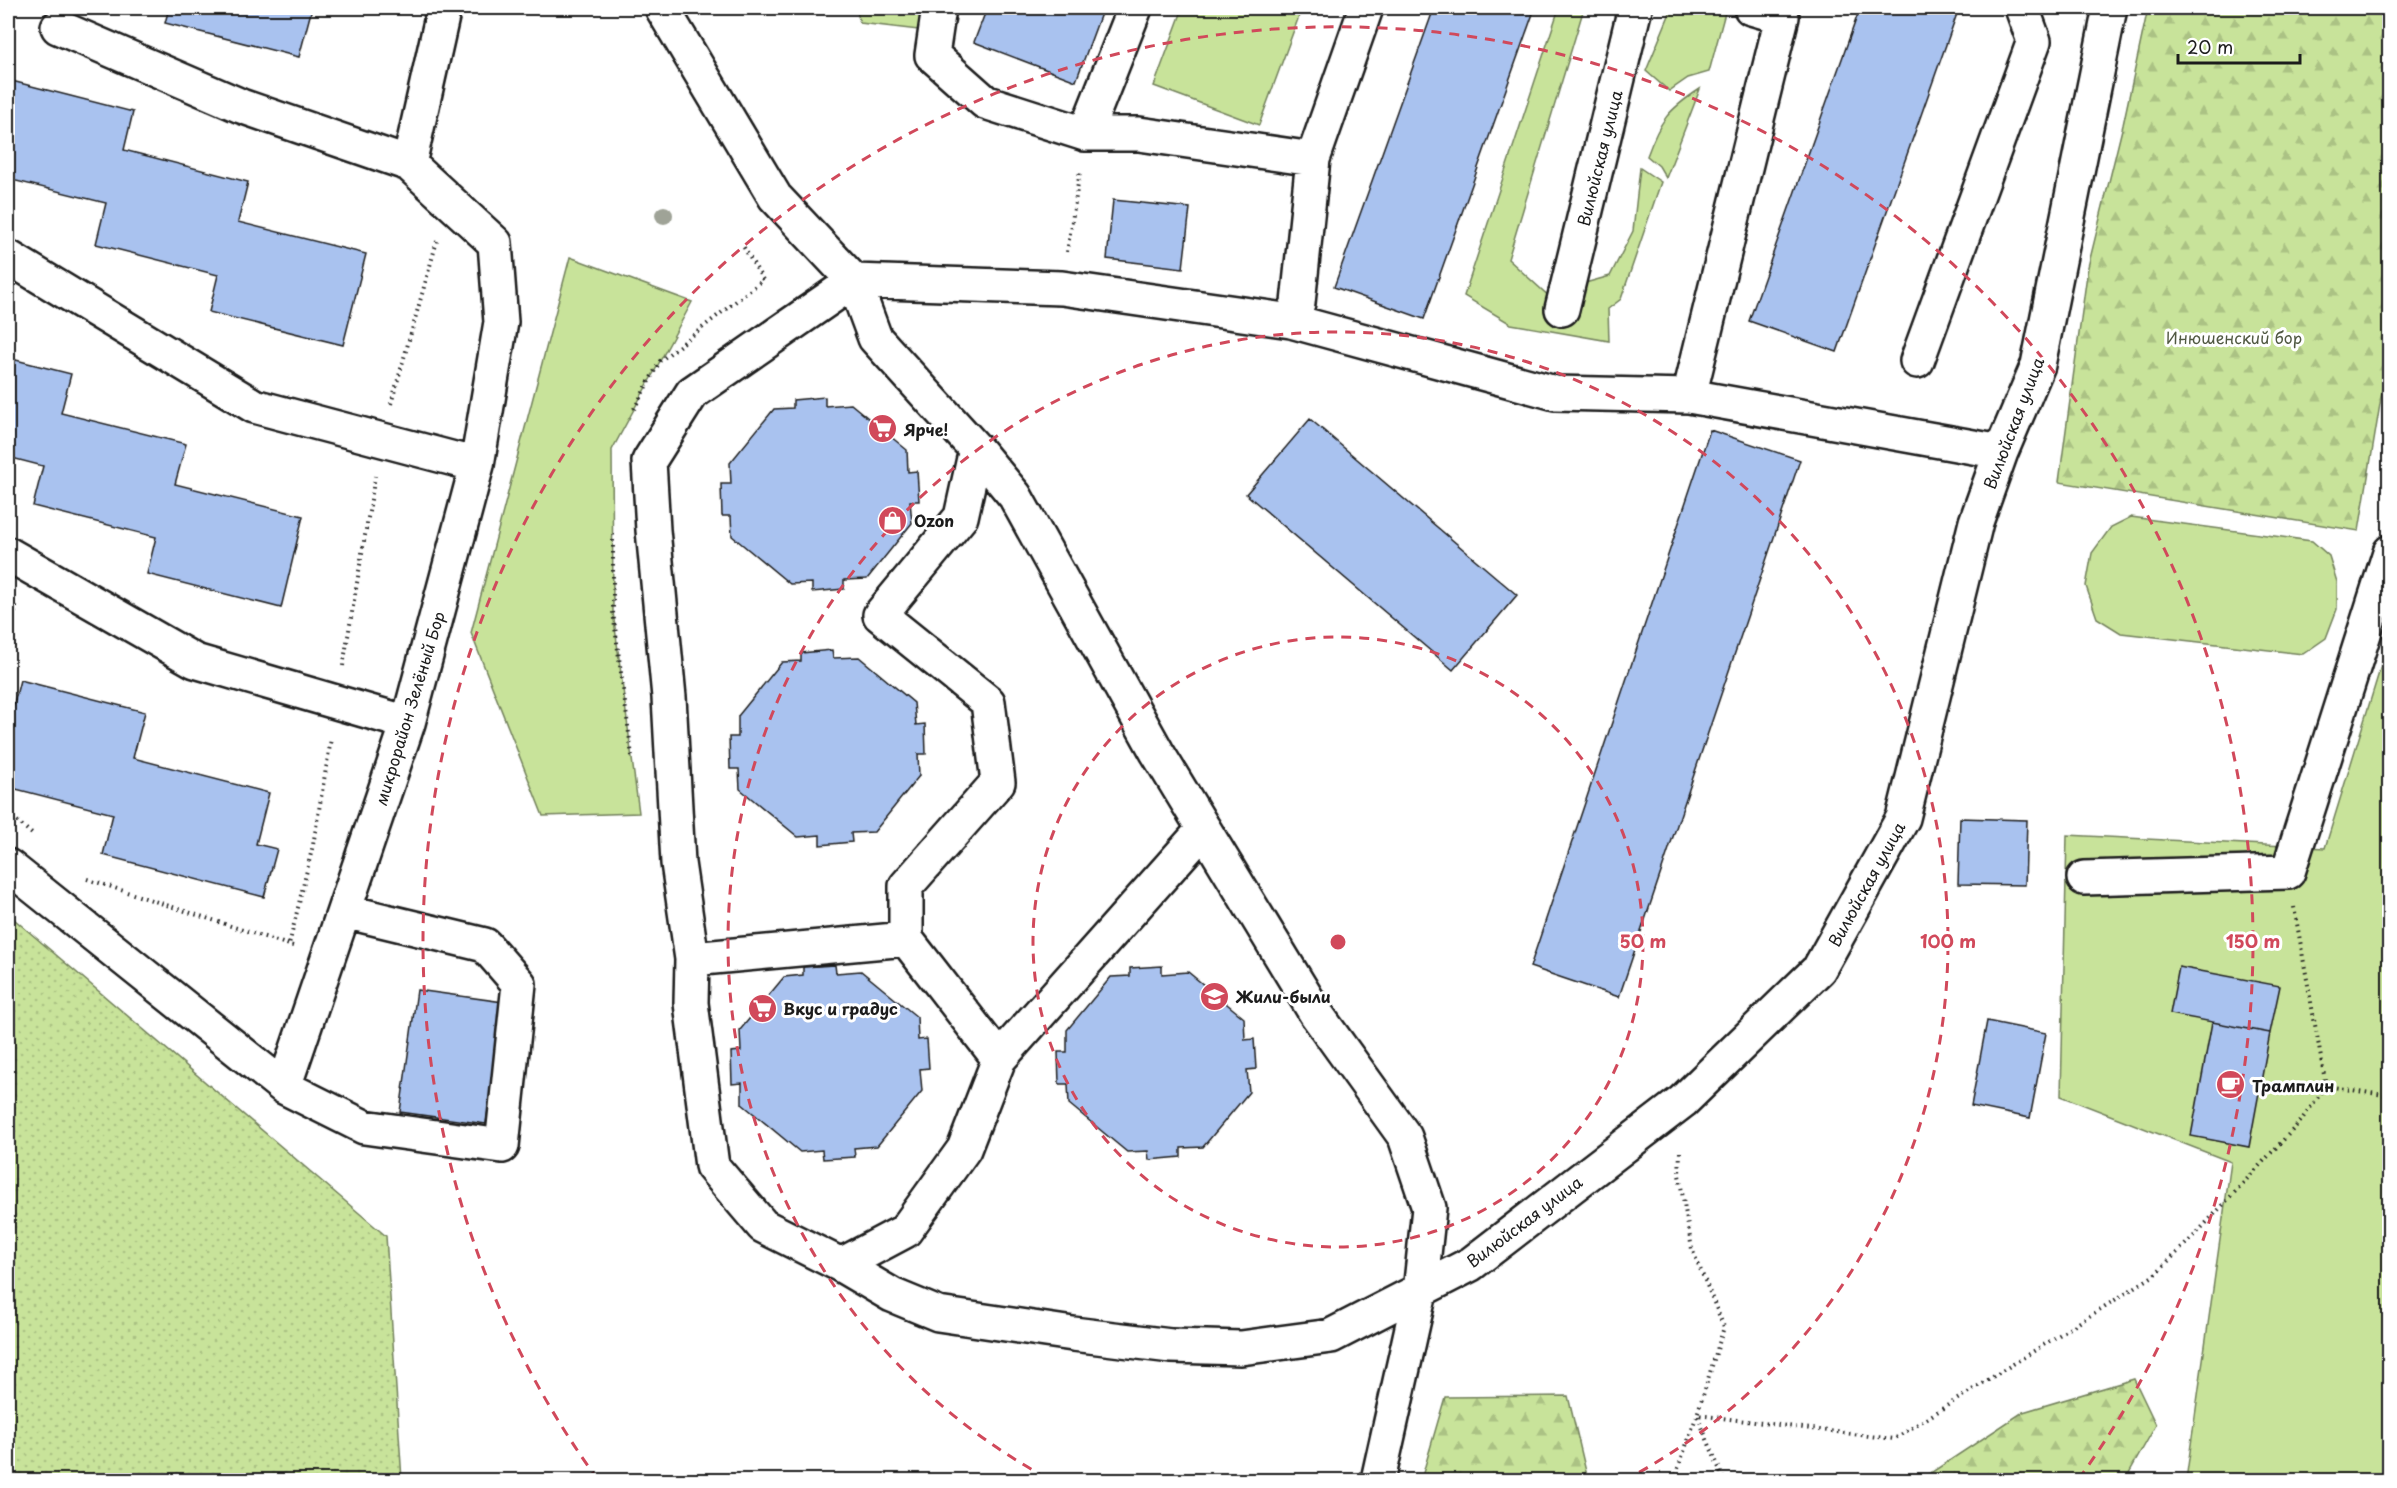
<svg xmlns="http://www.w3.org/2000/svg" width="2397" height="1488" viewBox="0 0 2397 1488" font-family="'Playpen Sans',sans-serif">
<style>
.green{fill:#c8e39a;stroke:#72805b;stroke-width:1.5}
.forest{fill:url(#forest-firs);stroke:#72805b;stroke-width:1.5}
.garden{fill:url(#garden-dots);stroke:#72805b;stroke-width:1.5}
.building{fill:#a9c2ef;stroke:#1c1c1c;stroke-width:1.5}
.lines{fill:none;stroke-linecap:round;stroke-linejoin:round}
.minor-casing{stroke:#1c1c1c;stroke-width:38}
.path{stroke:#1c1c1c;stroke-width:4;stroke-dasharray:1.5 4.5;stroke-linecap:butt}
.minor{stroke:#fff;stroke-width:33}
.tree{fill:#9fa397}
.ring{fill:none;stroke:#d1495b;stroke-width:3;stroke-dasharray:10 8}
.labels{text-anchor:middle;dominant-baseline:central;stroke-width:6;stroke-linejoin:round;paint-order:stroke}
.street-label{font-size:16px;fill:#1c1c1c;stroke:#fff}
.park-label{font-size:16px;fill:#505842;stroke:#fff}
.poi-label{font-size:16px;font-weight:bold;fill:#1c1c1c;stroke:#fff;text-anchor:start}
.centre{fill:#d1495b;stroke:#fff;stroke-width:3}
.ring-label{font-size:18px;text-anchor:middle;font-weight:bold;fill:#d1495b;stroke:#fff;stroke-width:6;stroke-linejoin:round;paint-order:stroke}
</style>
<defs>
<pattern id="forest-firs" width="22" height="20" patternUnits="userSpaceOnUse" patternTransform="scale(1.5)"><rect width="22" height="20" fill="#c8e39a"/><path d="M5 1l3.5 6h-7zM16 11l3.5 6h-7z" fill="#abc284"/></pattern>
<pattern id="garden-dots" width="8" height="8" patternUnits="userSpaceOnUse" patternTransform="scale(1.5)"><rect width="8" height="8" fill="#c8e39a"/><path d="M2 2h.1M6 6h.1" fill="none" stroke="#abc284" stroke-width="1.8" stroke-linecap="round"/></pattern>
</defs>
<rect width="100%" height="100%" fill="#fff"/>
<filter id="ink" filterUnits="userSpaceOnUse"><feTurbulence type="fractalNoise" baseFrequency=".0167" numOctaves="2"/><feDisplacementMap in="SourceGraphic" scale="12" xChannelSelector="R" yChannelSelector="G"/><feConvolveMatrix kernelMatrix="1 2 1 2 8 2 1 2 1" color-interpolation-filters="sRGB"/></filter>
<g filter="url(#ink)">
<path class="green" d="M856 8H939L935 32 860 23Z
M1183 8H1302L1259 125 1154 86Z
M1559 8H1584L1508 259 1562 308 1567 288 1610 276 1633 231 1640 168 1661 182 1621 299 1608 309 1609 341 1511 324 1464 296Z
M1672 8 1726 9 1709 72 1688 78 1669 91 1646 71Z
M1700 89 1666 178 1659 166 1647 156C1660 120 1668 110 1700 89Z
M570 257 692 302 612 450 613 612 639 813 543 816 471 633Z
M2131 517 2312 541 2329 556 2337 582V609L2326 638 2303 654 2121 633 2097 618 2086 586 2092 553 2111 527Z
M2389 640V1480H2186L2231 1162 2061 1096 2067 835 2325 848Z"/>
<path class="forest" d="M2148 8H2350L2362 10V8H2389V350L2359 531 2059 482 2088 267 2123 125Z
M2134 1379 2156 1425 2125 1480H1920L2023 1412Z
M1568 1396 1588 1480H1421L1445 1397Z"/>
<path class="garden" d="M8 914 386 1236 402 1480H8Z"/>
<path class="building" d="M169 8H312L299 57 165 23Z
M987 8H1103L1076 81 974 42Z
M1434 8H1535L1424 319 1334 287Z
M1860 8H1959L1837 352 1749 321Z
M8 80 133 112 124 150 248 182 238 222 366 254 343 345 209 312 218 275 96 244 106 203 8 179Z
M1113 200 1190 208 1183 268 1107 259Z
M8 358 71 374 61 413 186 444 175 484 303 516 281 608 147 574 156 537 33 506 43 466 8 457Z
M825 397V406L851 404 907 450 908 472 917 471 919 501H910L912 523 867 579 844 580V589L812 592V583L790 584 732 536 731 516H722L721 484H731L730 463 774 409 793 408V400Z
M1310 419 1517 595 1453 670 1246 494Z
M1710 430 1800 460 1619 997 1530 967Z
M832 650 833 658 859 657 914 703 916 725 925 724 926 754H918L919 776 874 832 851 833 852 842 820 845V835L798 837 740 789 739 769H730L729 737H738V716L782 662 801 661V653Z
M20 680 145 712 133 758 269 793 256 844 277 849 264 897 103 855 113 814 8 787V727Z
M1960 818 2027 820 2025 885 1958 884Z
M835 965 836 973 861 971 917 1017 918 1040 927 1039 929 1068 920 1069 922 1091 877 1146 854 1148 855 1157 823 1159 822 1150 800 1152 742 1104V1083L732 1084 731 1052 741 1051 740 1030 784 977 803 975V967Z
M1162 966V974L1188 972 1244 1018 1245 1040 1254 1039 1256 1069 1247 1070 1249 1092 1203 1147 1181 1148V1157L1149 1160 1148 1151 1127 1152 1069 1104 1068 1084H1059L1058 1052H1067V1030L1111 977 1130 976V968Z
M2179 967 2280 986 2270 1033 2170 1014Z
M417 990 503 1002 486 1124 400 1112Z
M1987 1021 2046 1033 2030 1118 1971 1106Z
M2212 1022 2270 1033 2249 1147 2191 1136Z"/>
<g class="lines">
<defs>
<path id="minor" d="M662 8 775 197 854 281 692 393 649 461 653 530 669 697 678 863 692 959 691 1003 712 1166 763 1226 841 1265 905 1231 964 1149 999 1059 906 939V886L998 782 988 702 880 615 961 517 976 449 875 338 854 281 1062 288 1291 321 1555 393 1689 396 1782 17 1751 8
M939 8 932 55 985 102 1085 134
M1135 8 1085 134H1139L1313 159 1366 8
M58 27 241 106 409 164
M8 257 254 406 477 465
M1562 309 1635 8
M1291 321 1298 303 1313 159
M1917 361 2034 41 2022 8
M1689 396 2001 452
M976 449 1015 496 1157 752 1315 1012 1405 1137 1429 1208 1420 1292 1378 1480
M8 554 195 661 408 723
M8 866 284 1087 408 723 477 465 501 322 495 243 409 164 444 8
M2084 878 2288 872 2390 552
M692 959 906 939
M999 1059 1204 829
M284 1087 364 1127 502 1146 519 984 485 945 344 911
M841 1265 892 1295 938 1314 1073 1334 1171 1346 1241 1348 1331 1336 1471 1264 1683 1101 1819 969 1903 818 1976 522 2001 452 2038 365 2110 8"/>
</defs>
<use href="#minor" class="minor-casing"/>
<path class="path" d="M1067 252 1080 171
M391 404 437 241
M634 409 660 361 763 280 743 246
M613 534V612L632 756
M8 642 17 602
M343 666 375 476
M8 813 33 835
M87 879 289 945
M2294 907 2326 1086 2390 1096
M293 946 289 945 313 845 331 739
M1680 1152 1679 1175 1692 1249 1724 1327 1697 1415 1724 1480
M1674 1480 1697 1415 1894 1439 2153 1276 2193 1237 2300 1122 2326 1086"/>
<use href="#minor" class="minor"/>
</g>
<circle class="tree" cx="664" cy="215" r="9"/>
</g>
<g class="ring">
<circle cx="1338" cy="942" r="305"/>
<path d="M1047 1478A610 610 0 1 1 1629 1478"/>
<path d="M598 1480A915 915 0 1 1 2078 1480"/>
</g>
<defs>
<symbol id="supermarket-disc" viewBox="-11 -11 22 22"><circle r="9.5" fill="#d1495b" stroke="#fff"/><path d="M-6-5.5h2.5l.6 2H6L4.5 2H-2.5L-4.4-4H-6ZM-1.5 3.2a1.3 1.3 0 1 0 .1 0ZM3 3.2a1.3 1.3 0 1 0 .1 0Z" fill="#fff"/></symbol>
<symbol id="shop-disc" viewBox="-11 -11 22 22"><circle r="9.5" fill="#d1495b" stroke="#fff"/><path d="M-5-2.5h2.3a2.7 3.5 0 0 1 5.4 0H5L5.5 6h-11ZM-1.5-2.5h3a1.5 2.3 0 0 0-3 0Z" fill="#fff"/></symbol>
<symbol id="school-disc" viewBox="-11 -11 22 22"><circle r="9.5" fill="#d1495b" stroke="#fff"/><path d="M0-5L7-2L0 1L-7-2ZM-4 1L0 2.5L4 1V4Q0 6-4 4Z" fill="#fff"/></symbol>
<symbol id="cafe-disc" viewBox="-11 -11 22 22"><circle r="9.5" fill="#d1495b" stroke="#fff"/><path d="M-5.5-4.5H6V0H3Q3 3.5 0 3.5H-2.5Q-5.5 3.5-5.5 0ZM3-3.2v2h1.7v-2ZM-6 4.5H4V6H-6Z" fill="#fff"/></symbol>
</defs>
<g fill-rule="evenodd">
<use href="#supermarket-disc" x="866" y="412" width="33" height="33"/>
<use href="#shop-disc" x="876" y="504" width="33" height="33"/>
<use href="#school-disc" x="1198" y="980" width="33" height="33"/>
<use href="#supermarket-disc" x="746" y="992" width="33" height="33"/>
<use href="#cafe-disc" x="2214" y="1068" width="33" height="33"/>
</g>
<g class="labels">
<g class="street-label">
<text transform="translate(1599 158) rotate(-76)">Вилюйская улица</text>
<text transform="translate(2013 423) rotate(-69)">Вилюйская улица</text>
<text transform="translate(409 708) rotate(-73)">микрорайон Зелёный Бор</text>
<text transform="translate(1866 884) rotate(-61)">Вилюйская улица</text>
<text transform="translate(1524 1221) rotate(-37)">Вилюйская улица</text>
</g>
<g class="park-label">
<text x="2234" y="337">Инюшенский бор</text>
</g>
<g class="poi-label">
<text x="904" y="429">Ярче!</text>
<text x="914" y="520">Ozon</text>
<text x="1236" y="996">Жили-были</text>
<text x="783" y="1008">Вкус и градус</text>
<text x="2252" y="1085">Трамплин</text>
</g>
</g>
<circle cx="1338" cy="942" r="9" class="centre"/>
<g class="ring-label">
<text x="1643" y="948">50 m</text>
<text x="1948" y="948">100 m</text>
<text x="2253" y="948">150 m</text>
</g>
<rect width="2397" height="1488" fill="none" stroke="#fff" stroke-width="30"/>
<rect x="15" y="15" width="2367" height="1458" fill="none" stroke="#1c1c1c" stroke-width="2" filter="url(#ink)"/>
<path d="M2178 54v9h122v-9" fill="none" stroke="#1c1c1c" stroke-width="3"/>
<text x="2187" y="54" font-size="18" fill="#1c1c1c" stroke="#ffffff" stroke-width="4.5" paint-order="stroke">20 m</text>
</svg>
